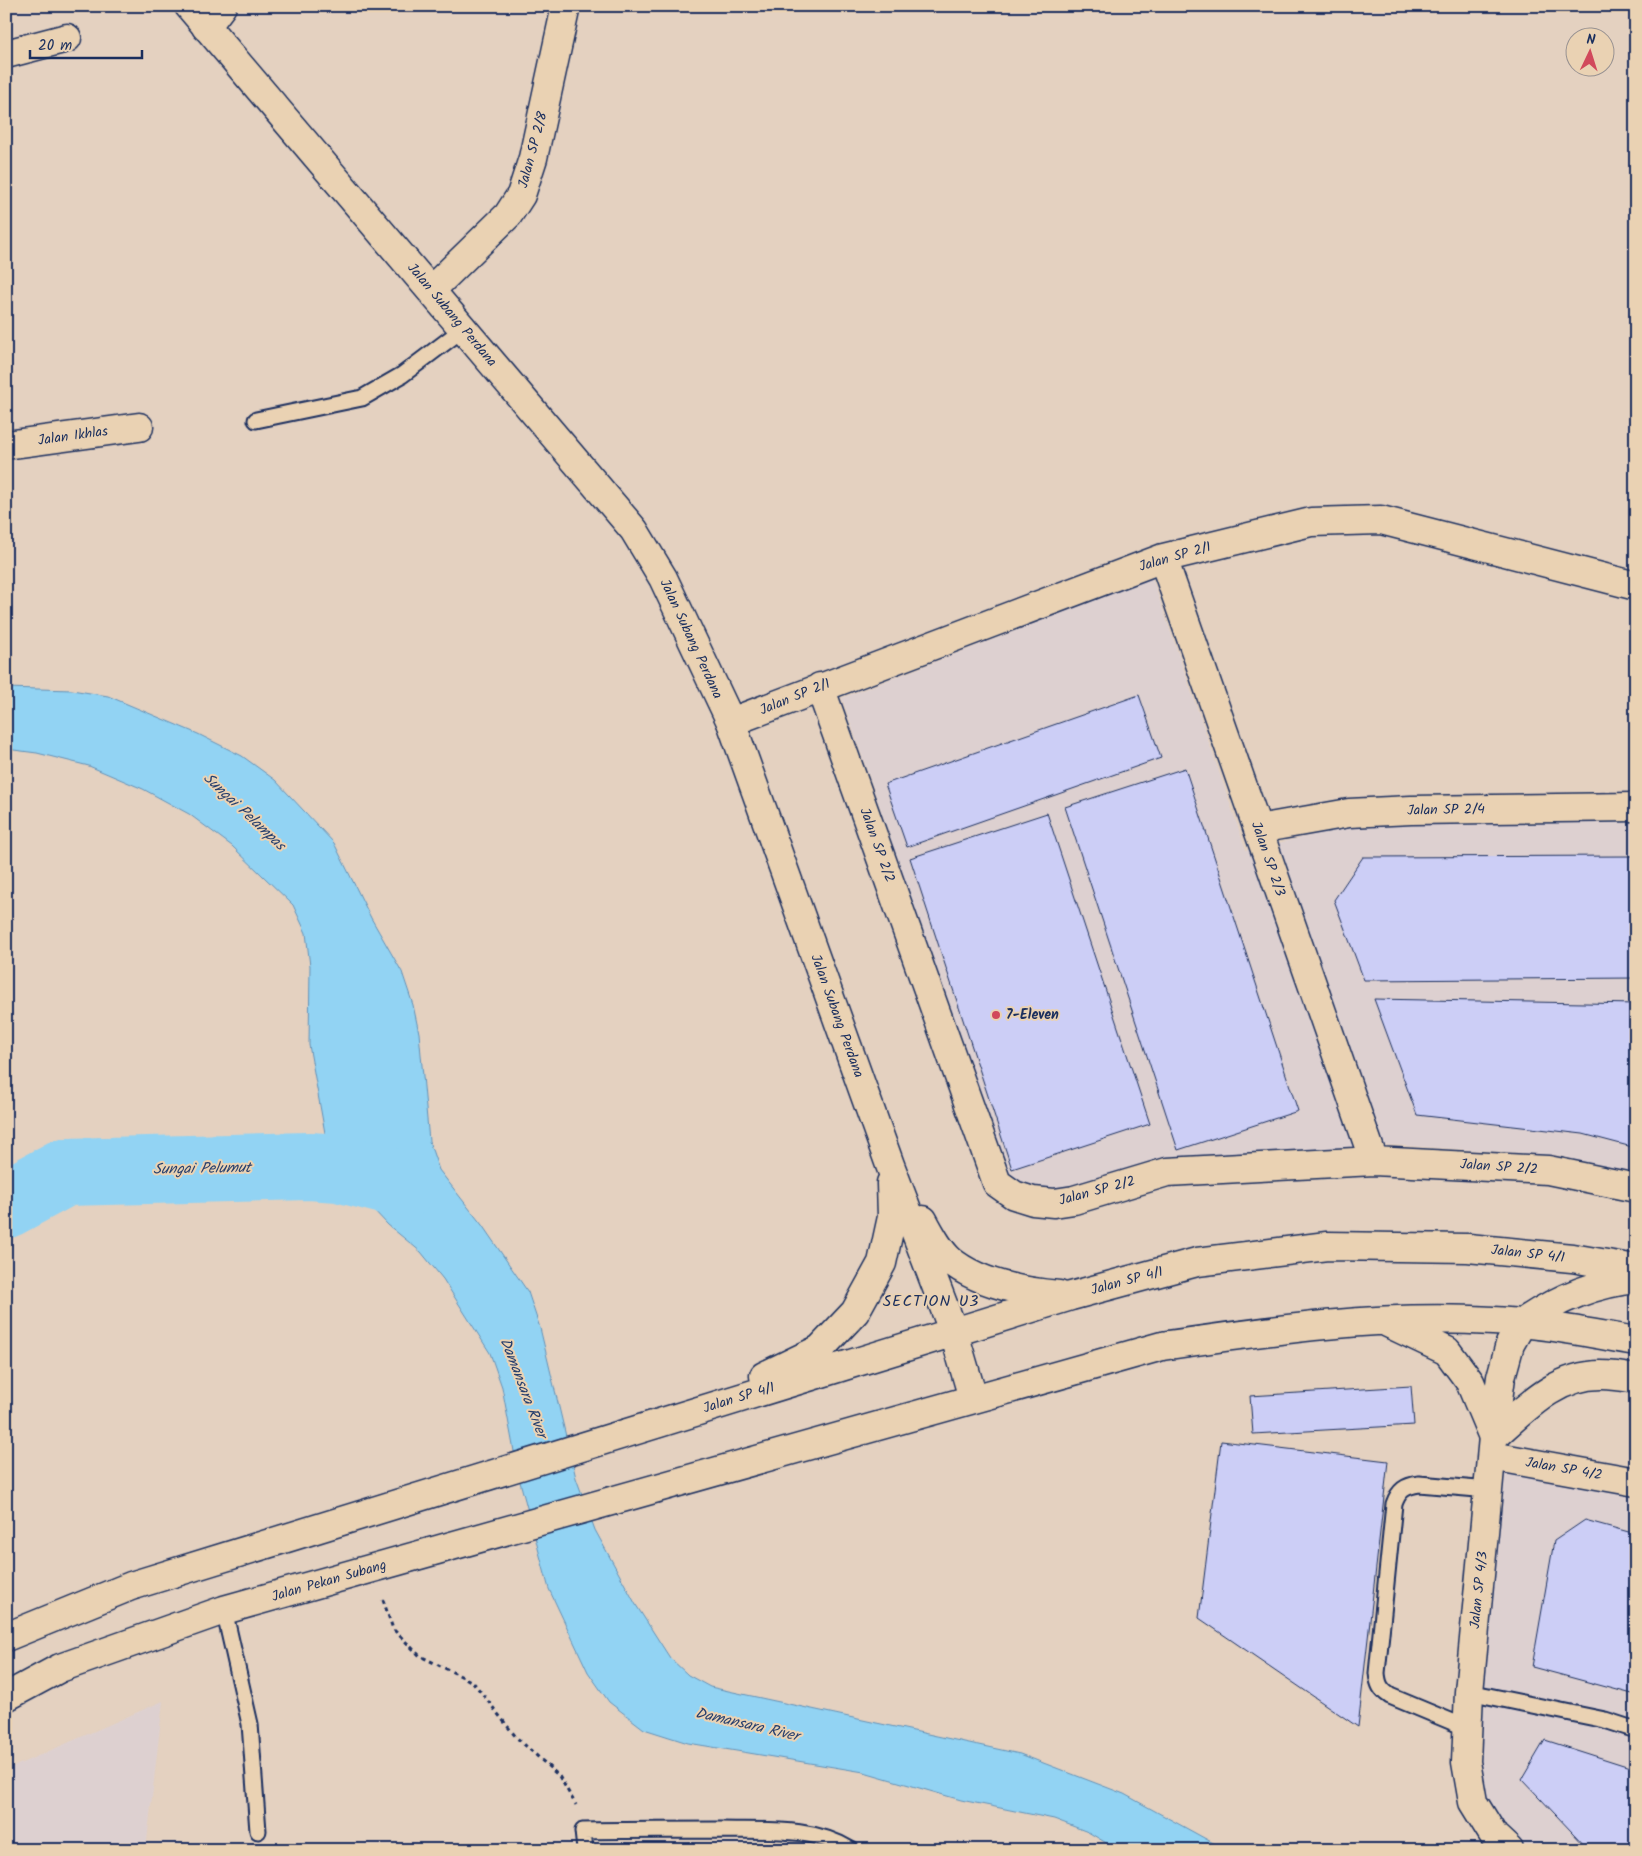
<svg xmlns="http://www.w3.org/2000/svg" width="1642" height="1856" viewBox="0 0 1642 1856" font-family="Kalam,sans-serif">
<style>
.built{fill:#ddd0d0}
.water{fill:#92d3f3;stroke:#6291b7}
.lines{fill:none;stroke-linecap:round;stroke-linejoin:round}
.river{stroke:#92d3f3;stroke-width:68}
.building{fill:#cccef6;stroke:#1b2f5e}
.lane-casing{stroke:#1b2f5e;stroke-width:19}
.street-casing{stroke:#1b2f5e;stroke-width:31}
.secondary-casing{stroke:#1b2f5e;stroke-width:31}
.path{stroke:#1b2f5e;stroke-width:3;stroke-dasharray:4 4;stroke-linecap:butt}
.lane{stroke:#ead2b3;stroke-width:15}
.street{stroke:#ead2b3;stroke-width:28}
.secondary{stroke:#ead2b3;stroke-width:28}
.poi-dot{fill:#d1495b;stroke:#ead2b3;stroke-width:2}
.labels{text-anchor:middle;dominant-baseline:central;stroke-width:4;stroke-linejoin:round;paint-order:stroke}
.street-label{font-size:14px;fill:#1b2f5e;stroke:#ead2b3}
.poi-label{font-size:14px;font-weight:bold;fill:#1b2f5e;stroke:#ead2b3;text-anchor:start}
.water-label{font-size:15px;font-style:italic;fill:#273f6d;stroke:#ead2b3}
.quarter-label{font-size:16px;letter-spacing:1px;fill:#1b2f5e;stroke:#ead2b3}
</style>
<rect width="100%" height="100%" fill="#e4d1c0"/>
<filter id="ink" filterUnits="userSpaceOnUse"><feTurbulence type="fractalNoise" baseFrequency=".02" numOctaves="2"/><feDisplacementMap in="SourceGraphic" scale="10" xChannelSelector="R" yChannelSelector="G"/><feConvolveMatrix kernelMatrix="1 2 1 2 8 2 1 2 1" color-interpolation-filters="sRGB"/></filter>
<g filter="url(#ink)">
<path class="built" d="M1152 578 1246 850 1350 827 1636 820V1175L1556 1155 1393 1145 1166 1159 1051 1190 1023 1183 1007 1174 842 698Z
M1505 1473 1636 1496V1850H1528L1506 1829 1486 1795 1478 1759Z
M163 1701 146 1850H6V1770Z"/>
<path class="water" d="M6 688 72 690 108 696 198 734 242 756 275 780 334 843 371 918 402 972 413 1005 419 1033 429 1141 439 1170 482 1225 528 1292 540 1328 576 1478 595 1530 636 1605 670 1658 688 1675 710 1687 1020 1754 1124 1794 1226 1850H1118L1088 1832 1054 1819 961 1800 864 1772 688 1743 644 1729 609 1702 588 1672 549 1589 519 1478 502 1387 490 1353 443 1279 421 1252 388 1225 355 1190 339 1168 325 1133 309 1045 310 966 306 933 293 905 232 846 189 814 143 789 89 766 37 753 6 749Z"/>
<g class="lines">
<path class="river" d="M6 1204 65 1172 309 1166 339 1168 404 1185"/>
</g>
<path class="building" d="M1139 695 1161 758 907 847 885 784Z
M1185 768 1298 1111 1178 1150 1065 807Z
M1047 813 1150 1124 1012 1169 910 858Z
M1636 856V978L1364 980 1334 900 1363 857Z
M1374 999 1636 1004V1148L1583 1134 1417 1115Z
M1411 1386 1414 1425 1253 1434 1250 1396Z
M1221 1441 1388 1461 1358 1727 1199 1618Z
M1585 1520 1636 1534V1695L1532 1667 1554 1541Z
M1545 1740 1636 1769V1850H1589L1522 1779Z"/>
<g class="lines">
<defs>
<path id="lane" d="M256 420 362 398 402 375 463 329
M224 1610 250 1724 258 1831
M1469 1692 1605 1720 1636 1730
M1467 1728 1390 1696C1381 1690 1378 1685 1377 1673L1394 1504C1399 1490 1405 1486 1419 1484L1489 1490
M585 1850 583 1831C629 1830 675 1830 721 1830 764 1831 813 1826 851 1850"/>
<path id="street" d="M206 27 222 6
M6 54 67 38
M431 290 508 215 521 195 533 158 566 6
M6 445 139 427
M1163 558 1374 1161
M820 687 997 1183 1014 1195 1033 1201 1054 1203 1074 1200 1167 1172 1374 1161 1548 1170 1636 1188
M731 722 1163 558 1311 522 1381 520 1636 586
M1258 829 1349 813 1411 810 1636 807
M1492 1456 1636 1482
M1509 1850 1494 1836 1473 1802 1466 1762 1469 1692 1493 1437 1501 1377 1510 1344 1522 1323"/>
<path id="secondary" d="M189 6 634 530 663 578 731 722 890 1165 954 1333 973 1398
M923 1220C931 1234 941 1255 955 1264 984 1285 1023 1292 1059 1295
M1388 1323 1447 1351 1470 1382 1493 1437C1525 1409 1556 1375 1601 1375 1612 1375 1625 1377 1636 1379
M1522 1323C1557 1299 1593 1283 1636 1279
M764 1376 820 1349 855 1312 882 1263 892 1217 891 1183
M6 1637 131 1586 1071 1296 1197 1262 1327 1246 1468 1248 1572 1258 1636 1269
M6 1697 60 1668 224 1610 1162 1346C1272 1330 1381 1314 1493 1321 1541 1323 1589 1333 1636 1341"/>
</defs>
<use href="#lane" class="lane-casing"/>
<use href="#street" class="street-casing"/>
<use href="#secondary" class="secondary-casing"/>
<path class="path" d="M383 1600 393 1629 420 1656 473 1682 516 1737 559 1776 576 1805"/>
<use href="#lane" class="lane"/>
<use href="#street" class="street"/>
<use href="#secondary" class="secondary"/>
</g>
</g>
<circle class="poi-dot" cx="996" cy="1015" r="5"/>
<g class="labels">
<g class="street-label">
<text transform="translate(533 150) rotate(-75)">Jalan SP 2/8</text>
<text transform="translate(452 315) rotate(50)">Jalan Subang Perdana</text>
<text transform="translate(73 436) rotate(-8)">Jalan Ikhlas</text>
<text transform="translate(1175 557) rotate(-16)">Jalan SP 2/1</text>
<text transform="translate(691 639) rotate(65)">Jalan Subang Perdana</text>
<text transform="translate(795 697) rotate(-22)">Jalan SP 2/1</text>
<text transform="translate(1446 810) rotate(-1)">Jalan SP 2/4</text>
<text transform="translate(877 845) rotate(70)">Jalan SP 2/2</text>
<text transform="translate(1268 859) rotate(71)">Jalan SP 2/3</text>
<text transform="translate(837 1016) rotate(70)">Jalan Subang Perdana</text>
<text transform="translate(1499 1167) rotate(4)">Jalan SP 2/2</text>
<text transform="translate(1097 1191) rotate(-15)">Jalan SP 2/2</text>
<text transform="translate(1528 1254) rotate(6)">Jalan SP 4/1</text>
<text transform="translate(1127 1281) rotate(-15)">Jalan SP 4/1</text>
<text transform="translate(739 1398) rotate(-17)">Jalan SP 4/1</text>
<text transform="translate(1564 1469) rotate(10)">Jalan SP 4/2</text>
<text transform="translate(329 1581) rotate(-16)">Jalan Pekan Subang</text>
<text transform="translate(1479 1590) rotate(-84)">Jalan SP 4/3</text>
</g>
<g class="poi-label">
<text x="1006" y="1015">7-Eleven</text>
</g>
<g class="water-label">
<text transform="translate(244 812) rotate(43)">Sungai Pelampas</text>
<text transform="translate(202 1169) rotate(-1)">Sungai Pelumut</text>
<text transform="translate(523 1388) rotate(69)">Damansara River</text>
<text transform="translate(747 1725) rotate(13)">Damansara River</text>
</g>
<g class="quarter-label">
<text x="931" y="1301">SECTION U3</text>
</g>
</g>
<rect width="1642" height="1856" fill="none" stroke="#ead2b3" stroke-width="25"/>
<rect x="12" y="12" width="1617" height="1831" fill="none" stroke="#1b2f5e" stroke-width="2" filter="url(#ink)"/>
<g transform="translate(1590 52) rotate(4)"><circle r="24" fill="#ead2b3" stroke="#979191"/>
<path d="M0-4L9 19L0 12L-9 19Z" fill="#d1495b"/>
<text y="-8" font-size="14" font-weight="bold" text-anchor="middle" fill="#1b2f5e">N</text>
</g>
<path d="M30 50v8h112v-8" fill="none" stroke="#1b2f5e" stroke-width="2.5"/>
<text x="38" y="50" font-size="15" fill="#1b2f5e" stroke="#ead2b3" stroke-width="4" paint-order="stroke">20 m</text>
</svg>
